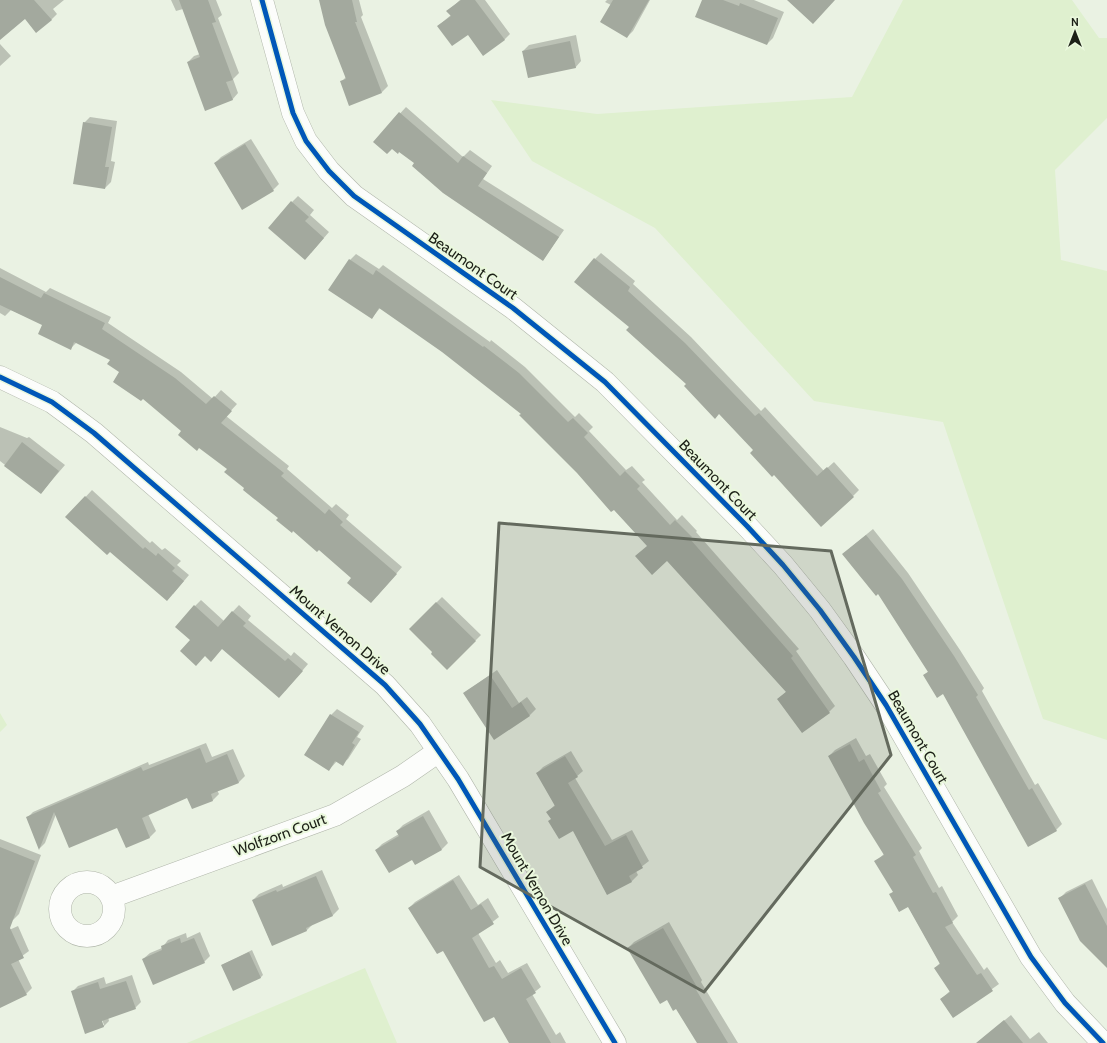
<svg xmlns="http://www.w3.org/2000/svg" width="1107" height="1043" viewBox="0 0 1107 1043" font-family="Cabin,sans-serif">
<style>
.green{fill:#dff0cf}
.shadow{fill:#0003;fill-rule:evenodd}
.building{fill:#a3a99e}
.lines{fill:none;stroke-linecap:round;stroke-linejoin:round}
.minor-casing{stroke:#b0b6aa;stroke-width:23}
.minor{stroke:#fcfdfb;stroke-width:22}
.cycleway-casing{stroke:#eaf8dd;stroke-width:8}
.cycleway{stroke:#0057b8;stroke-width:5}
.marked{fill:#646a5e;fill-opacity:0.2;stroke:#646a5e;stroke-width:3;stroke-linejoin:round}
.labels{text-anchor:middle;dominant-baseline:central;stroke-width:4;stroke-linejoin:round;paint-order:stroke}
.street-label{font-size:15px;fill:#1c2017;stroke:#eaf8dd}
</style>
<rect width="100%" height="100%" fill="#eaf2e3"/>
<path class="green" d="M903 0H1072L1099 38H1107V118L1055 170 1061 260 1107 271V740L1043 719 943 422 814 401 655 228 532 161 491 100 597 114 852 97Z
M0 713 7 725 0 732Z
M365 968 397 1043H187Z"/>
<path class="shadow" d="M3 0H64L53 9 57 14 51 20 25 18 0 39V2Z
M171 0H216L222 15 218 18 239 73 233 79 238 93 232 100 188 62 194 56 200 54 183 9 176 11Z
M320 0H359L363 15 361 17 388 86 382 92 341 82 346 77Z
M460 0H485L510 34 504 40 468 34 438 26 451 15 448 11Z
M607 0H650L633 31 627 37 611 5 605 2Z
M703 0H754L784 12 773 38 767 44Z
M576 35 581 61 575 68 523 51 529 45Z
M0 44 11 56 0 66Z
M406 107 463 157 470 150 492 166 483 179 564 230 543 260 399 151 374 142Z
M90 117 117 121 111 161 115 162 111 182 105 188 84 123Z
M251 139 279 184 273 190 215 163 221 157Z
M298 196 314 210 310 215 329 232 311 253 292 202Z
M601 253 635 281 633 284 691 337 761 411 765 407 824 471 834 462 859 490 853 496 754 450 719 413 687 384 631 327 595 259Z
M356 254 379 269 383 265 490 342 491 340 525 367 575 417 579 413 593 427 589 431 626 470 632 466 645 480 642 482 677 520 682 515 697 531 696 532 799 649 796 651 835 706 829 712 778 699 787 691 667 559 648 545 523 414 443 351 380 308 372 318 350 260Z
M0 268 46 292 50 288 111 317 108 323 181 372 213 399 221 390 237 404 226 416 289 466 287 469 332 508 336 504 349 515 346 519 402 567 377 596 280 518 246 488 228 469 182 431 120 372 112 359 77 342 70 349 43 324 11 310 5 316 0 313Z
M0 427 27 438 29 437 65 465 41 493 0 461Z
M92 490 150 543 152 541 162 550 165 548 181 561 177 565 189 575 173 594 110 551 67 517Z
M873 529 908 573 960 650 984 688 982 691 1035 785 1038 783 1062 824 1056 830 1029 846 1005 805 1007 803 943 693 924 675 929 671 850 548Z
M442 597 481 635 447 669 434 652 410 629Z
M201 600 224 621 239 605 251 616 248 620 291 656 294 652 308 664 285 691 222 648 191 639 195 606Z
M497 670 519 703 527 697 536 709 530 715 494 738 464 693Z
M337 709 364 726 357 737 361 739 348 759 342 764 337 761 329 770 331 715Z
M856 738 866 756 870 754 887 784 884 787 922 848 919 851 939 888 942 886 958 916 952 922 984 970 987 967 999 984 953 1017 941 999 950 991 935 968 940 963 908 906 891 894 894 891 876 861 884 854 829 756 835 750Z
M206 743 212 757 233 749 245 776 239 782 217 790 219 794 213 800 188 797 148 814 156 831 150 837 126 847 118 826 56 814 45 843 40 848 27 818 33 812 148 762 149 765Z
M571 751 583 771 575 778 612 840 632 830 649 861 636 871 638 875 632 881 607 894 573 830 552 819 547 812 555 805 537 773 543 767Z
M429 810 448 843 442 849 416 864 413 859 376 850 382 844 399 834 397 831 403 825Z
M0 839 41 855 19 914 13 920 0 916Z
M322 870 339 909 333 915 313 924 307 930 272 945 253 900 259 894 282 884 283 887Z
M459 875 478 905 488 898 499 917 478 933 496 963 500 960 508 973 527 963 541 987 532 994 556 1035 560 1032 566 1043H510L494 1016 444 949 409 908 415 902Z
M1092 879 1107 909V967L1060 898 1066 892Z
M669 922 702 980 701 982 738 1043H698L677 1007 628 948 634 942Z
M18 926 29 951 18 959 32 988 26 994 0 1002V934Z
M200 932 210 956 204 962 143 959 150 953 162 948 168 940 186 933 187 938Z
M252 950 263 975 260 978 222 965Z
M132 975 141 1002 135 1008 108 1017 109 1021 103 1027 72 992 78 986 104 977 106 984ZM101 1016 104 1025H102Z
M1011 1015 1030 1039 1039 1032 1048 1043H977Z"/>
<path class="building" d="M0 0H34L52 20 36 33 25 19 0 40Z
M179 0H208L216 22 212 23 233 80 226 82 233 100 205 111 187 62 200 57Z
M319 0H352L357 22H355L382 93 349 106 340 81 346 79 325 25Z
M461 0H475L505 40 483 56 468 35 452 46 437 26 451 16 446 11Z
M613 0H649L627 38 600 22Z
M702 0H723L739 6 740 3 778 18 767 45 695 17Z
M787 0H835L813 24Z
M570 41 576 68 528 78 522 51Z
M399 112 458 163 463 156 487 173 478 186 559 237 543 261 443 193 412 166 414 163 399 152 398 154 392 149 387 154 373 142Z
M83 122 112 127 105 167H109L105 189 73 184Z
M245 144 274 191 242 210 214 163Z
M291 201 309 217 305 221 324 238 305 260 268 228Z
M594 258 630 287 628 291 685 343 755 416 759 413 817 476 827 467 854 497 821 527 774 475 772 477 750 453 753 450 719 414 715 419 684 386 686 384 626 330 629 327 574 282Z
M349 259 373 275 376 270 483 347 484 346 519 373 568 422 573 418 588 433 584 437 620 476 625 471 640 486 637 489 670 525 675 520 692 537 690 539 793 656 791 658 830 713 802 733 777 699 786 692 667 561 652 575 635 556 647 546 614 510 611 512 577 473 519 415 521 414 442 352 379 308 372 319 328 290Z
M0 277 41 298 44 293 105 323 102 329 175 378 206 404 214 396 232 411 221 423 284 473 281 476 325 514 329 509 343 522 340 525 397 574 371 603 347 583 351 578 319 550 317 552 293 531 292 533 276 520 278 518 243 490 244 488 224 472 227 469 199 448 197 451 178 435 181 431 143 399 141 401 113 382 119 372 107 364 110 360 74 342 71 350 38 334 42 325 0 305Z
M22 442 59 471 41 494 4 466Z
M85 496 143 549 145 547 156 556 158 553 175 568 172 571 184 581 167 601 110 552 107 555 65 517Z
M866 535 902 579 954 656 978 695 976 697 1029 790 1032 788 1057 831 1028 847 943 694 937 698 923 675 928 672 878 594 876 596 842 554Z
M436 602 476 641 447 670 431 654 432 652 409 629Z
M194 605 218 627 232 611 246 623 243 626 285 661 288 658 303 671 279 698 222 649 211 662 205 656 196 666 180 651 190 640 175 627Z
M490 675 512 708 521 702 530 716 494 740 463 693Z
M330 714 359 732 352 743 355 745 343 766 335 761 329 771 304 755Z
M850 744 859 762 864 759 881 791 878 793 916 855 913 857 933 893 936 892 953 923 945 927 977 975 981 973 993 991 953 1018 940 999 950 992 934 968 940 964 908 907 899 912 889 894 893 892 874 861 884 855 864 823 828 756Z
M200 748 206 763 227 754 239 783 211 794 213 801 192 809 187 798 142 818 150 838 126 848 117 828 69 848 54 812 39 850 26 817 141 767 143 771Z
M565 756 578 777 568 783 605 846 626 835 643 868 629 876 632 882 607 895 573 831 559 839 548 821 551 819 546 812 555 806 536 773Z
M423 816 442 850 415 865 412 860 389 873 375 850 399 836 396 831Z
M0 847 35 861 10 928 24 958 11 964 27 995 0 1008Z
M316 876 333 916 306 928 307 931 272 946 252 900 276 890 277 892Z
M453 880 471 910 481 904 494 924 472 938 489 968 494 966 502 979 521 968 536 993 526 999 551 1043H509L494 1017 484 1022 443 951 437 954 408 908Z
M1085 884 1107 926V968L1080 941 1058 898Z
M663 928 697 987 695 988 728 1043H697L676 1009 673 1011 667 1000 660 1004 627 948Z
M180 938 181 943 194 938 205 963 153 985 142 959 162 950 161 946Z
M249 952 261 978 233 991 221 965Z
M126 981 136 1009 102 1021 104 1027 85 1034 71 991 98 982 100 989Z
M1004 1020 1023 1043H976Z"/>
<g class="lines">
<defs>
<path id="minor" d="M262 0 293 113 306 141 329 171 354 196 513 308 605 382 747 526 783 565 820 610 854 657 886 705 1031 957 1065 1003 1103 1043
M0 377 52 402 94 433 385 685 420 724 458 779 615 1043
M60 909a27 27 0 1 1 54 0a27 27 0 1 1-54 0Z
M111 897 335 815 403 776 439 751"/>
</defs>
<use href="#minor" class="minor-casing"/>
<use href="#minor" class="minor"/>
<defs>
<path id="cycleway" d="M262 0 293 113 306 141 329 171 354 196 513 308 605 382 747 526 783 565 820 610 854 657 886 705 1031 957 1065 1003 1103 1043
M0 377 52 402 94 433 385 685 420 724 458 779 615 1043"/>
</defs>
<use href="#cycleway" class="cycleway-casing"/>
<use href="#cycleway" class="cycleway"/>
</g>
<path class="marked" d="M499 523 831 551 891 755 704 992 480 867Z"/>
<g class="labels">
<g class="street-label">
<text transform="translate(473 266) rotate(35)">Beaumont Court</text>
<text transform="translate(718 480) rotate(46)">Beaumont Court</text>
<text transform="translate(340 630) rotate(41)">Mount Vernon Drive</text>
<text transform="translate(918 737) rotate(60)">Beaumont Court</text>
<text transform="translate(280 835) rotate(-20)">Wolfzorn Court</text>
<text transform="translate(537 889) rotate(60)">Mount Vernon Drive</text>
</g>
</g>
<g transform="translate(1075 32)" stroke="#eaf8dd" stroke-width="3" paint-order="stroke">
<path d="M0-3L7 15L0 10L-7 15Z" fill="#1c2017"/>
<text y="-6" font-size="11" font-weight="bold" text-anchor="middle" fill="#1c2017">N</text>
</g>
</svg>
